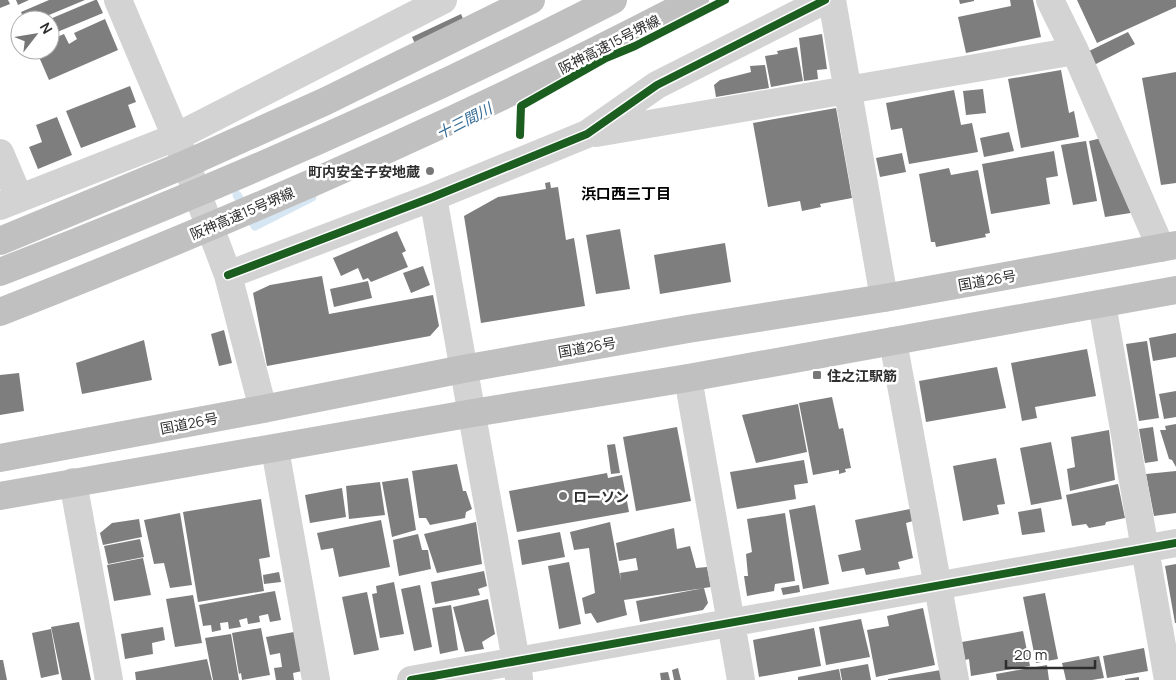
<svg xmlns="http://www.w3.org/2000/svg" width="1176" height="680" viewBox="0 0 1176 680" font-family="Manrope,'Noto Sans JP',sans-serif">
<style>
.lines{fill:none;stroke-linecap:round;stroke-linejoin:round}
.stream{stroke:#d6e6f3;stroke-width:9}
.building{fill:#7e7e7e}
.minor{stroke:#d3d3d3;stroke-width:28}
.highway{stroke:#c0c0c0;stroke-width:28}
.highway-bridge{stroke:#c0c0c0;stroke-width:28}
.cycleway-casing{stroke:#fff;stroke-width:11}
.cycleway{stroke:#1b5e20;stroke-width:8}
.poi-dot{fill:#777;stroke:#fff;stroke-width:2}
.labels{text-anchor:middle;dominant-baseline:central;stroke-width:5;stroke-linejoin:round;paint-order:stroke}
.street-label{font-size:14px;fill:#2e2e2e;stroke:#fff}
.poi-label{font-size:14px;font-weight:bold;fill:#2e2e2e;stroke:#fff;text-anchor:start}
.water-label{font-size:15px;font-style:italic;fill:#356c96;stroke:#fff}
.neighbourhood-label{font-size:15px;font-weight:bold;fill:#000;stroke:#fff}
</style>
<rect width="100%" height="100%" fill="#fff"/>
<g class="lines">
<path class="stream" d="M237 195 255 226 312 197"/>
</g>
<path class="building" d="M0 0H8L10 4 0 8Z
M16 0H29L18 5Z
M49 0H85L37 20H24L21 12Z
M95 0H97L103 13 50 35V19Z
M959 0H974V1L960 4Z
M1010 0H1033L1041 37 966 53 958 17 1011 6Z
M1077 0H1176V7L1097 43Z
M461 14 473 41 424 64 412 37Z
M105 19 118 50 49 80 36 50H50V40L64 34 69 44 77 39 74 33Z
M1128 32 1135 44 1094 65 1087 52Z
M822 34 827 69 817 70 818 79 804 81 799 38Z
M797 47 803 81 771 87 765 56 778 54 777 51Z
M765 65 769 88 716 97 714 85 720 80 751 72 750 66Z
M1061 70 1069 113 1074 111 1079 137 1021 148 1008 79Z
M1176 72V183L1161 185 1142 78Z
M130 86 136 102 128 105 136 127 81 148 66 111Z
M983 89 986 113 966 115 963 91Z
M954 90 961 125 972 123 978 152 909 164 902 128 891 130 886 103Z
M836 108 852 198 820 204 821 207 802 211 800 201 768 207 753 123Z
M57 117 72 155 38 169 29 147 42 142 36 125Z
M1009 132 1014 151 984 157 980 138Z
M1106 137 1137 212 1105 217 1089 141Z
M1086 141 1097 201 1073 205 1061 145Z
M1054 151 1058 176 1046 178 1050 204 991 214 982 164Z
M902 153 906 172 880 177 876 158Z
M949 168 951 175 978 170 990 233 985 234 986 237 936 247 935 242H931L919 174Z
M550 182 551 188 558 187 566 240 574 238 585 306 481 323 464 216 498 197 546 189 545 183Z
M620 229 630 289 596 294 586 235Z
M397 231 406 251 402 253 408 267 371 282 368 278 363 280 358 268 341 276 333 258Z
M725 243 731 282 660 294 654 255Z
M423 266 430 285 411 293 403 273Z
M322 276 329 314 433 295 439 326 430 336 267 366 253 293 270 285Z
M368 281 372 298 334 307 330 289Z
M224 330 232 363 219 366 211 334Z
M1176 333V357L1153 361 1149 338Z
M144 340 152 380 82 394 76 363Z
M1147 341 1159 418 1139 421 1126 344Z
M1087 349 1096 396 1035 407 1037 418 1022 421 1011 363Z
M997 367 1006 408 926 422 919 381Z
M19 373 24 411 0 415V375Z
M1176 391V417L1164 419 1159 394Z
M832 397 839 429 843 428 851 468 845 469 846 472 839 474V470L813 475 799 403Z
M798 404 807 452 756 463 742 415Z
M1176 424V467L1172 460 1169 459 1160 430H1166L1165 426Z
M677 427 691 501 636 511 623 437Z
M1153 427 1158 461 1145 463 1139 429Z
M1109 430 1115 480 1070 491 1067 469 1075 467 1071 437Z
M1051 442 1062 499 1031 505 1020 448Z
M615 444 620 473 611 474 607 445Z
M996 458 1005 504 997 505 999 514 963 521 953 466Z
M804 460 808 483 794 485 796 499 737 509 730 472Z
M457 464 463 491H466L472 509 466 512 465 518 430 525 426 518H419L412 471Z
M1176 471V513L1154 516 1146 474Z
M607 473 608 478 622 475 629 512 517 532 509 491Z
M408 478 416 530 392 537 382 482Z
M380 482 385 515 349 519 346 486Z
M1118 484 1125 518 1106 522 1105 525 1089 528 1086 524 1072 526 1066 495Z
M342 488 346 517 310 523 305 495Z
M261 499 270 557 259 559 264 591 198 602 183 512Z
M815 505 829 584 803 589 789 510Z
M1041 508 1045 532 1022 535 1018 512Z
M910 509 913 521 906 523 913 558 898 562 900 569 866 575 864 568 842 572 838 555 861 550 855 520Z
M180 513 192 585 170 588 164 563 154 564 144 520Z
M785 513 795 581 775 584 774 591 747 596 744 576H748L746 554 752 552 747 519Z
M139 519 142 537 103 545 100 533 112 523Z
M381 520 390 567 339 577 333 548 321 550 317 533Z
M476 522 482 564 437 573 424 534Z
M610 522 621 581 620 573 638 570 636 558 619 561 616 543 674 528 677 549 690 546 696 568 707 567 711 587 624 600 627 615 597 623 591 613 585 614 582 598 595 593 589 548 574 550 570 532Z
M560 532 565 557 522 565 518 540Z
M418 534 422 550H428L431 569 399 576 393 540Z
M140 539 144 557 108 564 104 546Z
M143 558 151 595 114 601 107 565Z
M569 562 581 624 559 629 548 566Z
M1176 564V623H1175L1165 566Z
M484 571 487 586 478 589 480 595 435 604 431 582Z
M279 572 281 582 264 584 263 575Z
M394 582 404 634 380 638 372 594 377 593 376 586Z
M420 585 432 647 414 651 401 589Z
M799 585 800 592 783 595 781 588Z
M704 588 708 603 703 610 640 622 636 601Z
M275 591 281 620 270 622 268 614 259 616 260 622 248 624 247 618 239 620 241 627 229 629 228 622 220 623 221 630 212 632 211 625 203 626 199 605Z
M367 592 379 650 354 655 342 597Z
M1045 593 1058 659 1036 663 1023 597Z
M193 595 202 643 175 647 166 599Z
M488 599 495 634 482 642 484 649 465 652 453 607Z
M451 605 458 650 440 654 432 608Z
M923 608 935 665 876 677 867 630 889 626 887 616Z
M861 619 870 657 826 665 819 627Z
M79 622 91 680H62L51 627Z
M163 627 165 640 152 643 153 654 125 659 121 634Z
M261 628 270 675 242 680 241 673 239 674 232 633Z
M814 628 821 666 759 677 753 640Z
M51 629 59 674 41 678 32 633Z
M1023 631 1030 666 971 676 969 659 965 660 962 642Z
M294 632 302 671 293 673 294 680H276L274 668 282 667 280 653 270 655 266 637Z
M231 634 239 680H213L205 638Z
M1144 648 1148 671 1107 678 1103 656Z
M1099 656 1104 678 1092 680H1066L1062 663Z
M207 659 212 680H136L135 672Z
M0 660H3L7 680H0Z
M868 664 871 680H842L840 669Z
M1047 665 1049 680H997L996 674Z
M678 668 681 680H674L672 670Z
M839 669 841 680H798V677Z
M941 670 943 680H888V679Z
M668 672 670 680H661L660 673Z
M1139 677V680H1125V679Z"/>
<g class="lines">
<path class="minor" d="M118 0 176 137 228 275 263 409
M832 0 884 298
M1050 0 1075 51 1161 248
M596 133 1075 51
M0 153 19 198
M433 197 519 678
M0 206 176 137 443 0
M228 275 433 197 587 134 657 85 825 0
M1102 304 1168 680
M893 341 955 680
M688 378 741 680
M275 449 316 680
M73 482 109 680
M411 680 1176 543"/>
<path class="highway" d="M0 241 186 164 326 101 531 0
M0 458 263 409 463 369 688 329 884 298 1176 245
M0 496 473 413 688 378 1176 290"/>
<path class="highway-bridge" d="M0 272C208 192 414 102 613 0
M0 312C237 219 470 118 695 0"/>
<defs>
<path id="cycleway" d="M520 135 521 106 606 58 635 46 725 0
M228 275 433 197 587 134 657 85 825 0
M411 680 1176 543"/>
</defs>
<use href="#cycleway" class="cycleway-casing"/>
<use href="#cycleway" class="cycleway"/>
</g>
<g class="poi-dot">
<circle cx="430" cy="171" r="5"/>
<rect x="812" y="370" width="10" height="10" rx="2.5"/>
<circle cx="563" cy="496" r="5"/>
</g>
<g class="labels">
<g class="street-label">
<text transform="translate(609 44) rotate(-27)">阪神高速15号堺線</text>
<text transform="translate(242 213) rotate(-23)">阪神高速15号堺線</text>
<text transform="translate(987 280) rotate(-10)">国道26号</text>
<text transform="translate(587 347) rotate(-10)">国道26号</text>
<text transform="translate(189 423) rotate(-11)">国道26号</text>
</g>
<g class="poi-label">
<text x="420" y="171" text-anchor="end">町内安全子安地蔵</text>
<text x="827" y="375">住之江駅筋</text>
<text x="573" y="496">ローソン</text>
</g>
<g class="water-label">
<text transform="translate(464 121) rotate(-27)">十三間川</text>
</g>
<g class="neighbourhood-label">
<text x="626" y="193">浜口西三丁目</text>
</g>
</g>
<g transform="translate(35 35) rotate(59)"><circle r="24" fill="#ffffff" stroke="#ababab"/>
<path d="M0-4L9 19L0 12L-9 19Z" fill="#777777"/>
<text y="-8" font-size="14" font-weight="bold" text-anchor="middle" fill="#2e2e2e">N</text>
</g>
<path d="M1006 660v8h89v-8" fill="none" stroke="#2e2e2e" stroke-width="2.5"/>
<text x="1014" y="660" font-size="15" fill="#2e2e2e" stroke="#ffffff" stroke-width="4" paint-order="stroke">20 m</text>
</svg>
